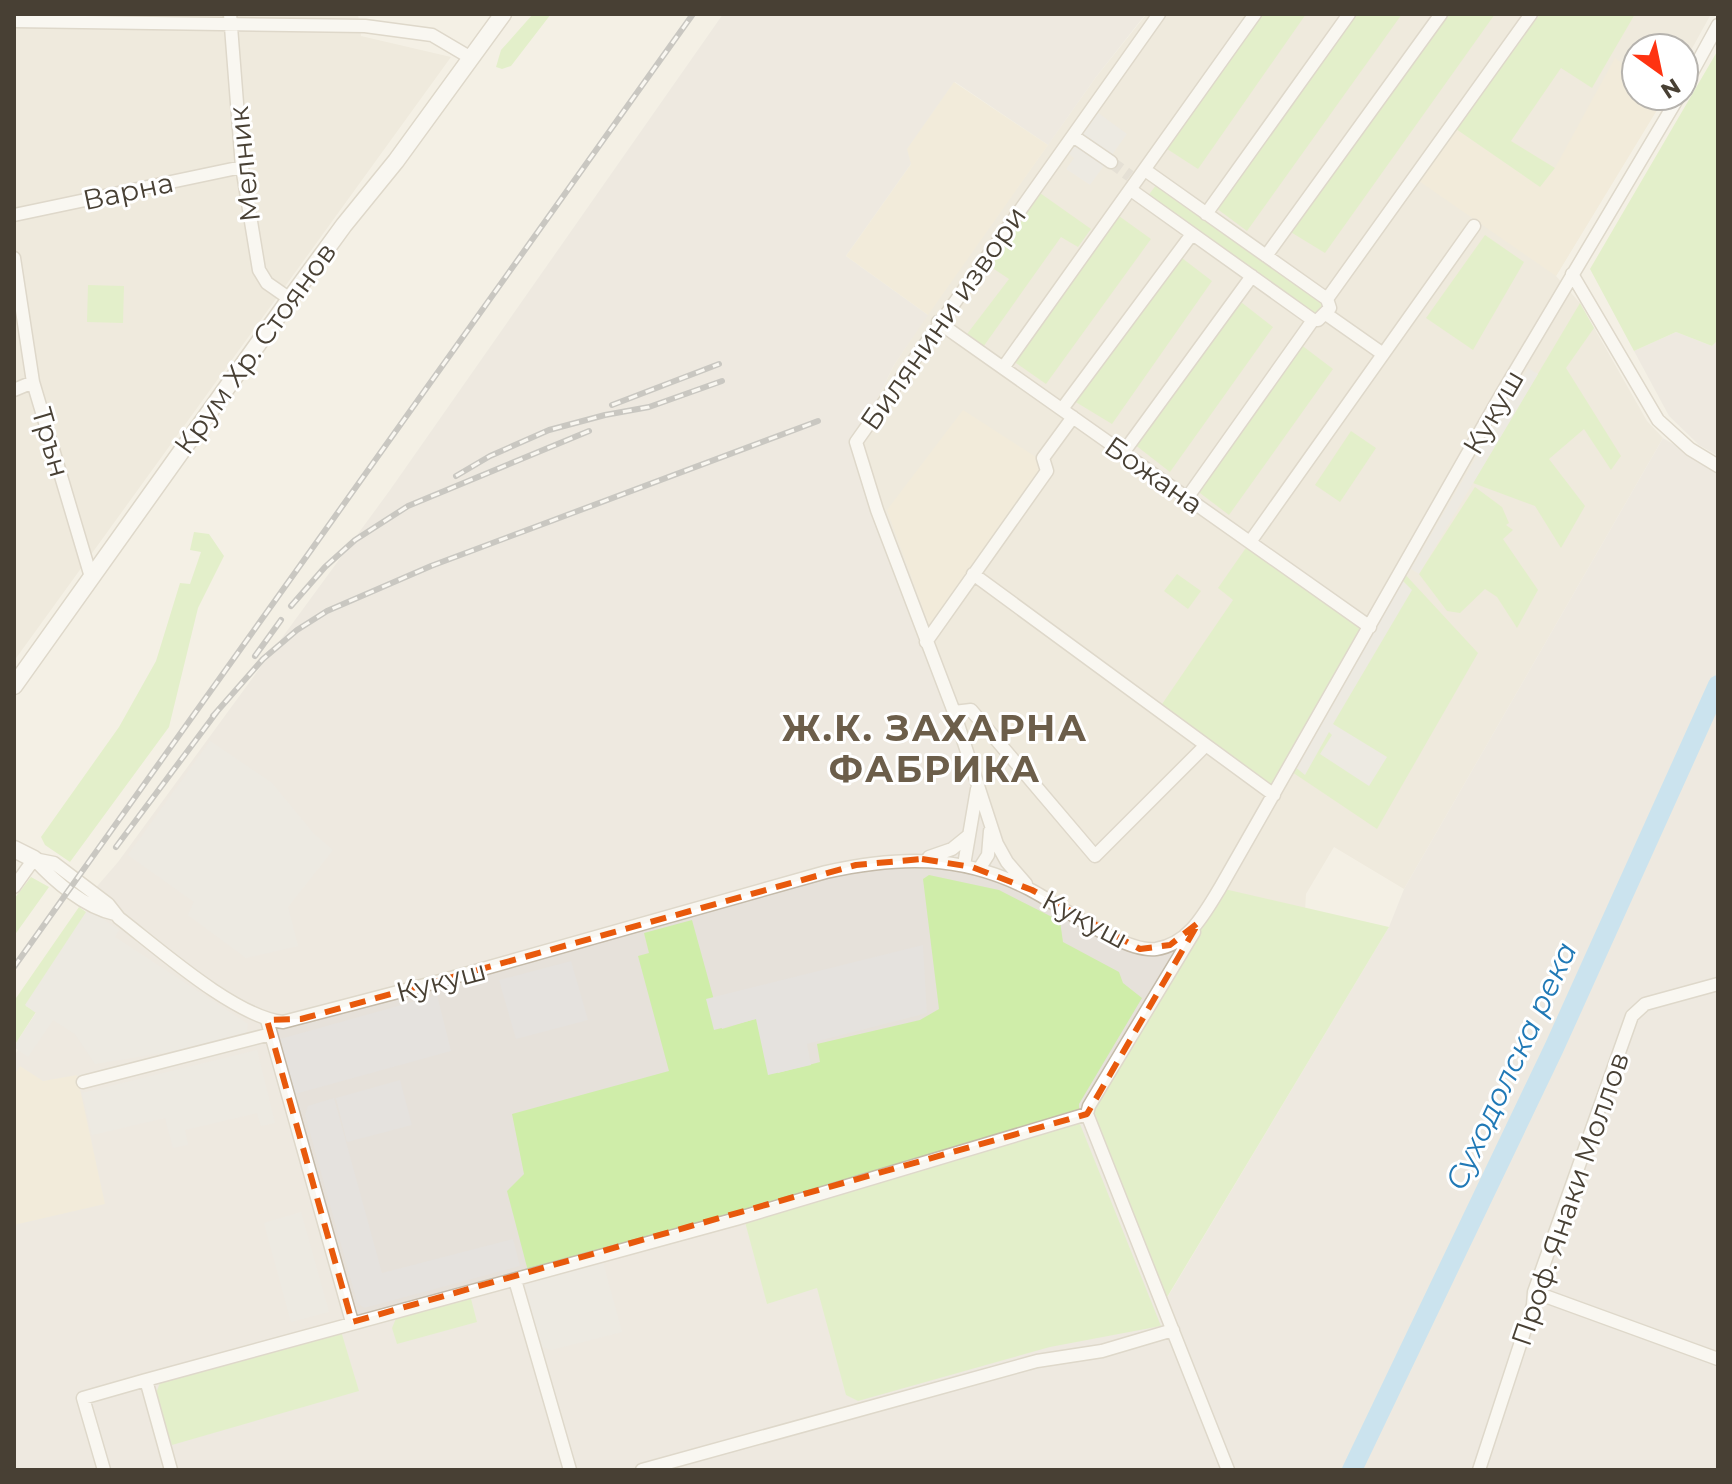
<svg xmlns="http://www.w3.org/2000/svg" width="1732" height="1484" viewBox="0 0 1732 1484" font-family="Montserrat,sans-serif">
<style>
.residential{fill:#e9e2d2}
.industrial{fill:#e6e1da}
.education{fill:#efe5cd}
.green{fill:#cfeda9}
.parking{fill:#e5e2de}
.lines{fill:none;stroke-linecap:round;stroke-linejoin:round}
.river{stroke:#9ad3f8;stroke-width:20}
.minor-tunnel{stroke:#d2cdc2;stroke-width:12;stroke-dasharray:12 6;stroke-linecap:butt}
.minor-casing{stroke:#c4baa9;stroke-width:15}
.tertiary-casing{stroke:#c4baa9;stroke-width:19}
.minor{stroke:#fff;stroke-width:12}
.tertiary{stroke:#fff;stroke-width:16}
.rail-casing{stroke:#969696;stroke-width:6}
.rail{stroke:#fff;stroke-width:3;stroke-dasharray:9;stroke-linecap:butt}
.marked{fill:none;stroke:#e8590c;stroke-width:6;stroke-dasharray:16 10;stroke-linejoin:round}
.labels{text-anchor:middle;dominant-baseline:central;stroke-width:6;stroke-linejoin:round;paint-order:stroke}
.street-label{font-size:28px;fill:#484034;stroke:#fff}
.water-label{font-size:30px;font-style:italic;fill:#2079b6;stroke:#fff}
.district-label{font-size:36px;font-weight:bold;letter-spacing:2px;fill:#6c5e4a;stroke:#fff}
</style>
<rect width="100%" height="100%" fill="#f4f0e5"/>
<path class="residential" d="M14 14H358L361 36 451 57 14 661Z
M1143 14H1711L1684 63V48H1636V96H1665L1556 276 1580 303 1647 421 1663 438 1404 889 1334 847 1306 894 1305 912 1140 949 1032 890 1007 862 856 442 894 365 927 315 1096 77 1145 16Z"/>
<path class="industrial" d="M723 14 1145 15 1096 77 1048 145 955 82 911 164 846 256 928 315 894 365 856 442 997 844 1032 890 1140 949 1184 937 1164 1303 1389 927 1404 889 1663 438 1718 471V1470H14V1056L18 1050 14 1046 36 1013 25 1005 88 910 79 907 118 862 390 490Z
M1676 332 1712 346 1718 340V456L1699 445 1669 416 1634 351Z"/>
<path class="education" d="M1615 58 1636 74V96L1665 97 1556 276 1419 181 1466 114 1555 168Z
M954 82 1048 145 928 315 846 256 911 164 907 149Z
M963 410 1039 459 1043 473 930 628 887 510Z
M20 1066 43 1081 77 1075 105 1204 14 1225V1075Z"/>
<path class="green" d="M533 14H551L511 66 502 69 496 67 501 50Z
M1258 14H1306L1198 169 1164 147Z
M1354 14H1402L1247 231 1216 208Z
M1446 14H1495L1325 253 1289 231Z
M1540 14H1635L1592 88 1561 68 1511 141 1555 168 1540 187 1456 129Z
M1718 50V340L1712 346 1676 332 1634 351 1590 269Z
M1159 181 1326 299 1313 318 1145 200Z
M1040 193 1091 229 1078 247 1061 237 981 350 964 338 1009 279 988 265Z
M1119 216 1151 239 1046 384 1013 361Z
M1485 235 1524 262 1473 350 1426 318Z
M1182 258 1212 281 1112 424 1074 401Z
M88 285 124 286 123 323 87 322Z
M1241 302 1273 327 1170 472 1134 444Z
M1580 303 1594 328 1566 368 1621 456 1611 470 1584 429 1549 459 1585 506 1561 548 1535 506 1473 483Z
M1300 344 1333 369 1229 515 1196 490Z
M1351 431 1376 448 1340 502 1315 485Z
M1475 487 1502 507 1509 523 1506 525 1513 530 1503 539 1538 590 1517 628 1497 597 1485 589 1460 613 1447 611 1419 574Z
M194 532 209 534 224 556 198 608 169 727 70 862 45 845 41 837 119 727 156 661 180 583 190 584 201 552 190 550Z
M1250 542 1370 627 1402 571 1478 653 1377 829 1289 770 1274 795 1158 710 1233 600 1218 588Z
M1177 574 1201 591 1188 609 1164 591Z
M929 875 999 890 1060 921 1063 942 1119 972 1123 983 1142 998 1079 1104 1080 1124 1161 1326 1050 1347 858 1401 846 1395 817 1288 767 1304 745 1222 528 1271 507 1191 524 1174 512 1114 669 1071 638 956 649 953 644 933 692 920 722 1029 762 1017 778 1073 820 1062 817 1044 920 1020 939 1009 923 879Z
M31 877 49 887 14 936V899Z
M1220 888 1389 927 1163 1304 1089 1106Z
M79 907 99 921H86L26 1006 36 1012 14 1046V1001Z
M470 1295 477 1322 397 1344 392 1328 397 1316Z
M341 1331 359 1391 172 1445 155 1396 161 1380Z"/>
<path class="parking" d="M1097 112 1127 134 1090 185 1066 169 1074 158 1068 153Z
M1528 368 1538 374 1419 574 1411 569Z
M1402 580 1412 590 1333 724 1387 757 1369 786 1320 754 1332 735 1329 732 1305 775 1294 766Z
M210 741 272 783 314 834 333 850 288 907 298 946 246 958 188 915 194 902 128 855Z
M88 909 119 930 115 937 248 1024 246 1039 95 1064 75 1034 53 1020 28 1057 14 1047 36 1013 25 1005Z
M923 945 927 1013 807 1044 811 1065 768 1075 756 1019 714 1030 706 999Z
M571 961 588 1020 516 1039 499 980Z
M437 995 451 1051 295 1094 280 1039Z
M257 1050 275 1123 261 1126 257 1113 185 1130 188 1145 173 1148 165 1118 92 1135 82 1093Z
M400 1080 412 1125 347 1142 336 1098Z
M334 1098 382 1273 513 1239 520 1266 364 1308 357 1302 305 1115 308 1106Z
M301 1212 329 1312 291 1322 264 1223Z
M602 1259 622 1332 551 1350 540 1346 525 1284 529 1279Z"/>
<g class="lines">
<path class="river" d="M1352 1470 1554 1048 1718 685"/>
<path class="minor-tunnel" d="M1111 162 1130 176"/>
<defs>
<path id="minor" d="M230 14 242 167 259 270 267 283 290 299
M14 21 365 26 432 35 471 58
M1684 87 1718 25
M1073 136 1111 162
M1145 170 1327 299
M1131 190 1313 320
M1206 214 1349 14
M14 215 242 167
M1266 256 1441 14
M14 258 33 382 91 577
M1572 274 1658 420 1690 449 1718 466
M1326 314 1383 354
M938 322 1370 627
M1003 368 1255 14
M14 390 33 382
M1062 409 1192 234
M1123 453 1252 276
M1187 498 1313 320H1318L1330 308 1327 299 1531 14
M1250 542 1474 226
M973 574 1274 795
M926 642 1047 471 1043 458 1073 417
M954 712 971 710 1095 856 1206 745
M929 857 952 849 968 836
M34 859 54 863 108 904 119 918C158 948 235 1017 283 1022L440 981 826 872C899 856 960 854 1029 889 1059 904 1123 953 1156 949 1189 944 1204 914 1220 888L1501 395 1679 96
M34 859C54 881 85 908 115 914
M964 865 977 789
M979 869 988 855 990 831
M1026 884 1007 862 997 844 954 712 877 510 856 442 1159 14
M14 887 34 859
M1194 932 1089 1106 1087 1114 1228 1470
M267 1020 352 1322
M83 1082 271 1034
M515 1280 570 1470
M1534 1292 1718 1359
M104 1470 83 1398 146 1380
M171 1470 146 1380 736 1219 1087 1114
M642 1470 1037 1361 1102 1351 1173 1330
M1479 1470 1533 1305 1534 1292 1632 1016 1645 1004 1718 984"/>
<path id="tertiary" d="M14 686 290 299 344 225 396 161 503 14
M14 849 34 859"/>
</defs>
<use href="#minor" class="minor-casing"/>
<use href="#tertiary" class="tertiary-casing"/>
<use href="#minor" class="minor"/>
<use href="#tertiary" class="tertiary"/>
<defs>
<path id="rail" d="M612 405 719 364
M456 476 490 456 549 430 605 415 649 407 722 381
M291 606 325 567 355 540 408 506 589 431
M255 656 281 620
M213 716 263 659 297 630 327 611 431 566 818 421
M116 847 219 709
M14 967 693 14"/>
</defs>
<use href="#rail" class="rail-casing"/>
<use href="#rail" class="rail"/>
</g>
<path d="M0 0H1732V1484H0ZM922 859 972 867 1032 890 1140 949 1170 945 1199 922 1087 1114 352 1322 267 1020 301 1019 856 865Z" fill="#f4f0e5" fill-opacity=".55" fill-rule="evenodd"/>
<path class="marked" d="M922 859 972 867 1032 890 1140 949 1170 945 1199 922 1087 1114 352 1322 267 1020 301 1019 856 865Z"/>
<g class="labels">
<g class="street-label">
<text transform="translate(244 164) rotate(-96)">Мелник</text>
<text transform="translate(128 191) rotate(-12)">Варна</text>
<text transform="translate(943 318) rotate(-55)">Билянини извори</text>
<text transform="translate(255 348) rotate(-54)">Крум Хр. Стоянов</text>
<text transform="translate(1493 412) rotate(-60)">Кукуш</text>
<text transform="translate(51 442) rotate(74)">Трън</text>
<text transform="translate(1154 475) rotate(35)">Божана</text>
<text transform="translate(1085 919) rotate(28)">Кукуш</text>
<text transform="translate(441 981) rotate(-15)">Кукуш</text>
<text transform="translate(1570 1199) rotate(-71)">Проф. Янаки Моллов</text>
</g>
<g class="water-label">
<text transform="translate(1511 1066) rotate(-65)">Суходолска река</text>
</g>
<g class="district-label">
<text x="935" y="728">Ж.К. ЗАХАРНА<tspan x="935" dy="41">ФАБРИКА</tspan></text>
</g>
</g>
<rect width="1732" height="1484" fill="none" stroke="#484034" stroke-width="32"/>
<g transform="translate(1660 72) rotate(147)"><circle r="38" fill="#ffffff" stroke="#b6b3ae" stroke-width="2"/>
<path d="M0-6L14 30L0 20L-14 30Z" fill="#ff3311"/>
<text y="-12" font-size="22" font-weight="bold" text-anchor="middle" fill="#484034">N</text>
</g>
</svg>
